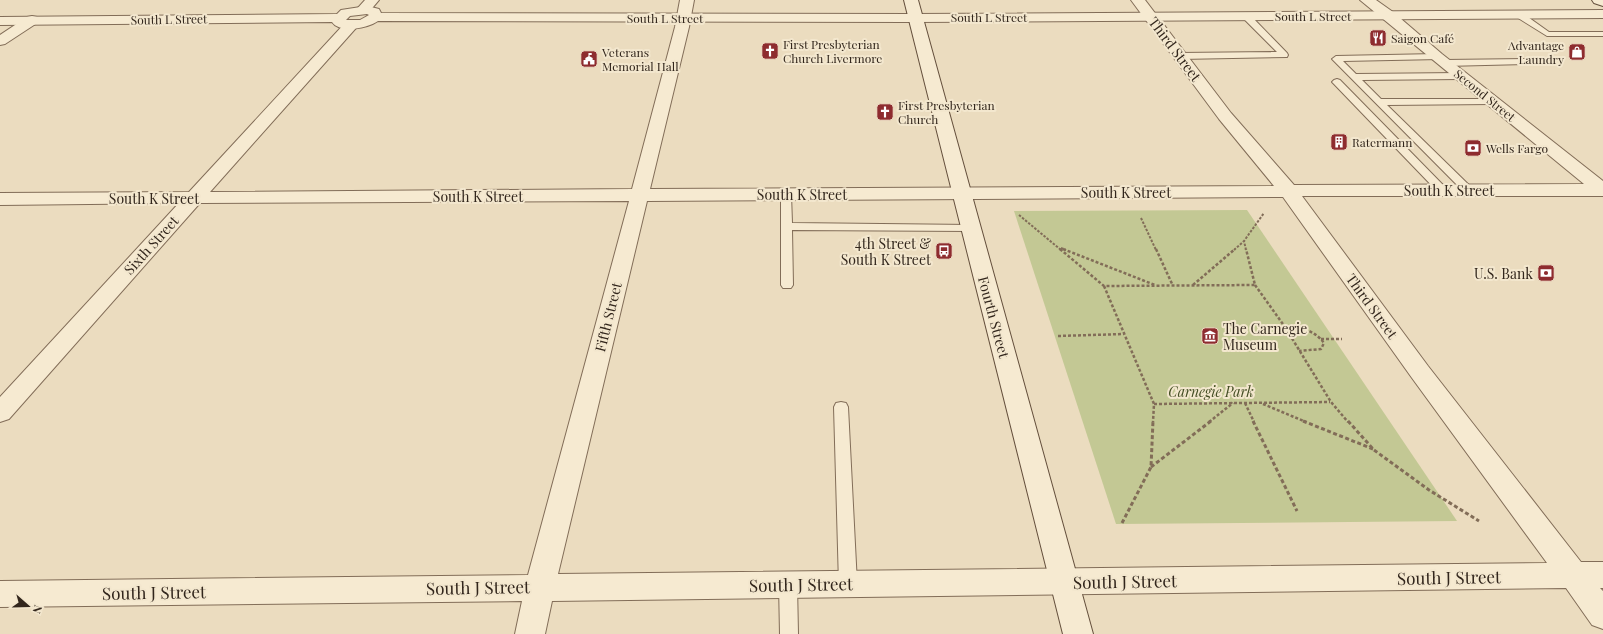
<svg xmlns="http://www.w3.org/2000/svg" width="1603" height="634" viewBox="0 0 1603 634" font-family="'Playfair Display',serif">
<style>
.green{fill:#c3c894}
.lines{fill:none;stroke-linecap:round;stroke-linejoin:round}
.service-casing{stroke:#826d58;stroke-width:2}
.minor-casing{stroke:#826d58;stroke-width:2}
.tertiary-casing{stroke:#826d58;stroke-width:2}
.secondary-casing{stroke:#644f3c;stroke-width:2}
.path-far2{stroke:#826d58;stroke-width:2;stroke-dasharray:2.5 1.5;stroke-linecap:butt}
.path-far1{stroke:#826d58;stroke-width:2.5;stroke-dasharray:3 2;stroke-linecap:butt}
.path{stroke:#826d58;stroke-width:3;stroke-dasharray:4 2.5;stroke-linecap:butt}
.service{fill:#f6ead1;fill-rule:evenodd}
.minor{fill:#f6ead1;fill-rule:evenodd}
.tertiary{fill:#f6ead1;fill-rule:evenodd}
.secondary{fill:#f6ead1;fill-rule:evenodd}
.labels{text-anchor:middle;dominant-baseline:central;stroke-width:4;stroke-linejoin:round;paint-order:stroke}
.far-street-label{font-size:12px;fill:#32261c;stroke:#f3e7ce}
.far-poi-label{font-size:12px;fill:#32261c;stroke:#f3e7ce;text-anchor:start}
.street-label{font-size:14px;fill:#32261c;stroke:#f3e7ce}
.poi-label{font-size:14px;fill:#32261c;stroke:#f3e7ce;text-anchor:end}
.park-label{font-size:14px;font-style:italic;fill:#444e24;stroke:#f3e7ce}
.near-street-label{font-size:17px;fill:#32261c;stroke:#f3e7ce}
</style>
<rect width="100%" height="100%" fill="#ebdcbf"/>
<path class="green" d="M1247 210 1457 521 1116 524 1014 211Z"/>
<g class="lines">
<defs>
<path id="service" d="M1515 12H1521L1549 32H1603V36H1547L1515 16Z
M1243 14H1249L1287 53 1288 55 1287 57 1180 59 1176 56 1180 53 1277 52 1243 18Z
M1437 54 1441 57 1440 59 1343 61 1356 74 1460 73 1464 76 1460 79 1362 80 1381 99H1494L1496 101 1494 103 1491 104 1387 105 1472 188 1473 190 1472 192H1464L1332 59 1336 56Z
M1527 59 1530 60 1531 62 1530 64 1445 66 1441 63 1445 60Z
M1337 79 1340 80 1446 188 1447 190 1446 192H1438L1334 84 1332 82 1334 80Z
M786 191 791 194 792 223 971 225 975 226 977 228 975 230 971 231 792 230 793 285 791 288H783L781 285V194Z
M841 402 846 403 848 407 857 584 854 589 848 592 842 589 839 584 834 407 836 403Z
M788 576 794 579 797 584 798 634H780L779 584 782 579Z"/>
<path id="minor" d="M365 0H379L368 13H358L356 10Z
M680 0H694L689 27 650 189 1274 186 1219 119 1131 0H1145L1231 113 1294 185 1584 184 1360 0H1376L1393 12 1442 54 1603 181V196H1302L1428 366 1581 562H1603V588H1600L1603 591V629L1592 625 1566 588 552 601 545 634H515L522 601 0 607V581L528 575 629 201 200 203 9 419 0 422V397L179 203 0 205V193L189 192 346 22 351 21 356 22 358 25 356 28 210 192 632 189 675 27ZM1283 197 1412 378 1547 563 558 574 647 201Z
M32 16 37 17 39 20 37 23 5 44 0 45V35L27 17Z"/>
<path id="tertiary" d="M367 6 379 9 381 13 915 14 1603 10V18L915 22 378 21C368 28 340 34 332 22L0 25V17L337 14 341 10ZM367 14 369 15 360 20H346L350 16Z"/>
<path id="secondary" d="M904 0H918L1093 634H1063Z
M1592 0H1603V6L1594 3Z"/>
</defs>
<use href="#service" class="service-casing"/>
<use href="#minor" class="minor-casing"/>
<use href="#tertiary" class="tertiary-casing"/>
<use href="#secondary" class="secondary-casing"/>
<path class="path-far2" d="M1019 215 1061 250
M1141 218 1156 250
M1061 248 1066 250
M1234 250 1244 241
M1246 250 1244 241 1264 213"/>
<path class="path-far1" d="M1060 249 1104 286 1255 285 1246 249
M1063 249 1155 285
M1156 249 1173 286
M1193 285 1235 249
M1255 285 1285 327 1331 402 1348 422
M1104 286 1154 404 1153 422
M1285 327C1301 327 1314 330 1324 343L1321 349 1299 351
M1058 336 1124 334
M1321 339H1342
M1245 403 1254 422
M1154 404 1330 402
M1263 404 1306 422
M1209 422 1233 403"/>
<path class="path" d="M1253 421 1297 511
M1303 421 1373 449
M1348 421 1374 450 1429 490 1479 521
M1151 467 1211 421
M1122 523 1151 467 1153 421"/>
<use href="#service" class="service"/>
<use href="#minor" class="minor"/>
<use href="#tertiary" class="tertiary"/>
<use href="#secondary" class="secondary"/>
</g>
<defs>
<symbol id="restaurant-square" viewBox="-11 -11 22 22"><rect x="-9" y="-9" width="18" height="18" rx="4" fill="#8e2c2f" stroke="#f3e7ce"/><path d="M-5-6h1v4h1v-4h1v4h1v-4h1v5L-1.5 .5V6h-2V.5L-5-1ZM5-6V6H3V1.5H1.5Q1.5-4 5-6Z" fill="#fff"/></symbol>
<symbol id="church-square" viewBox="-11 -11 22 22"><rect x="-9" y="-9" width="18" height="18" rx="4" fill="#8e2c2f" stroke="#f3e7ce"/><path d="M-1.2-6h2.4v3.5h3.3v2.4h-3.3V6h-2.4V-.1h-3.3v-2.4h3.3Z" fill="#fff"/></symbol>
<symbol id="shop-square" viewBox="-11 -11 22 22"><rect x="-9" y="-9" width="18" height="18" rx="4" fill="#8e2c2f" stroke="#f3e7ce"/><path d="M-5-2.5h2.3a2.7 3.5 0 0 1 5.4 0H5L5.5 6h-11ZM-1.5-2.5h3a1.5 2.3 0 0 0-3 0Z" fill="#fff"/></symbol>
<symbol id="civic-square" viewBox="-11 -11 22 22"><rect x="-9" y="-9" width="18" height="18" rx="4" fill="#8e2c2f" stroke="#f3e7ce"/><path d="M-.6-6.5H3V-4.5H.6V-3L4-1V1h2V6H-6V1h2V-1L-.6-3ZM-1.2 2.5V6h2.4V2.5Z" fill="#fff"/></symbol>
<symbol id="building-square" viewBox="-11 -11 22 22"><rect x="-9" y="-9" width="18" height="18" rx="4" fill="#8e2c2f" stroke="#f3e7ce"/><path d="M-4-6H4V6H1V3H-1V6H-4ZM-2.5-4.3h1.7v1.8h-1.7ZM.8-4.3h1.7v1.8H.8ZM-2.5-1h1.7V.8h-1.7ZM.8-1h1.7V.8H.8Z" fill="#fff"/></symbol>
<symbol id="bank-square" viewBox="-11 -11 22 22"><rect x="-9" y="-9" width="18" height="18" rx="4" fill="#8e2c2f" stroke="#f3e7ce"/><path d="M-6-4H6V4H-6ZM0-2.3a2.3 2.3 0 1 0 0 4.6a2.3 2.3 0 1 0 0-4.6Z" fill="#fff"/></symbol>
<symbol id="bus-square" viewBox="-11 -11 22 22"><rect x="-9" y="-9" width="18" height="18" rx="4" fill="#8e2c2f" stroke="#f3e7ce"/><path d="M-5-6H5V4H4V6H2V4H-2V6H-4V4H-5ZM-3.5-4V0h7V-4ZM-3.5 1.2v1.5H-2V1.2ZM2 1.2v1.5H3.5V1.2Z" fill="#fff"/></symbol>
<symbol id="museum-square" viewBox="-11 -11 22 22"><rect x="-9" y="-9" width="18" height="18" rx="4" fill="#8e2c2f" stroke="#f3e7ce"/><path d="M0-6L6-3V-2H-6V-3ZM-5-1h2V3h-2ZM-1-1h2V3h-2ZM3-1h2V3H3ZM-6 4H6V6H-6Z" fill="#fff"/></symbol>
</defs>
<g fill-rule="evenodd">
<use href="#restaurant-square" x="1368" y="28" width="20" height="20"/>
<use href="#church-square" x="760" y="41" width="20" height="20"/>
<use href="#shop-square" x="1567" y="42" width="20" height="20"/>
<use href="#civic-square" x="579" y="49" width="20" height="20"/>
<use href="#church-square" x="875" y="102" width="20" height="20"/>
<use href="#building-square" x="1329" y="132" width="20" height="20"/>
<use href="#bank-square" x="1463" y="138" width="20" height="20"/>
<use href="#bus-square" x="934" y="241" width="20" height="20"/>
<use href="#bank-square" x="1536" y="263" width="20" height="20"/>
<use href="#museum-square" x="1200" y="326" width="20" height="20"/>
</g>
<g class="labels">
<g class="far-street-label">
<text x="1313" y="16">South L Street</text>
<text x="989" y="17">South L Street</text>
<text x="665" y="18">South L Street</text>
<text transform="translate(169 19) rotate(-1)">South L Street</text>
<text transform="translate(1485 95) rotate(39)">Second Street</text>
</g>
<g class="far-poi-label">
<text x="1391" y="38">Saigon Café</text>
<text x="783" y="44">First Presbyterian<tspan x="783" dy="14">Church Livermore</tspan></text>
<text x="1564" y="45" text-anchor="end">Advantage<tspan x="1564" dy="14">Laundry</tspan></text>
<text x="602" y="52">Veterans<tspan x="602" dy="14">Memorial Hall</tspan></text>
<text x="898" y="105">First Presbyterian<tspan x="898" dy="14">Church</tspan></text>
<text x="1352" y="142">Ratermann</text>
<text x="1486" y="148">Wells Fargo</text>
</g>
<g class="street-label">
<text transform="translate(1175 49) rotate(53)">Third Street</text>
<text x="1449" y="190">South K Street</text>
<text x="1126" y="192">South K Street</text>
<text x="802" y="194">South K Street</text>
<text x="478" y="196">South K Street</text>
<text x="154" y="198">South K Street</text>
<text transform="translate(151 245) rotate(-48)">Sixth Street</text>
<text transform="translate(1372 306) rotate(54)">Third Street</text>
<text transform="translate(608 317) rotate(-76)">Fifth Street</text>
<text transform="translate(994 317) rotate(75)">Fourth Street</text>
</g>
<g class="poi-label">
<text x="931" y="243">4th Street &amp;<tspan x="931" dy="16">South K Street</tspan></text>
<text x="1533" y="273">U.S. Bank</text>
<text x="1223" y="328" text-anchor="start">The Carnegie<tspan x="1223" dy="16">Museum</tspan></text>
</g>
<g class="park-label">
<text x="1211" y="391">Carnegie Park</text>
</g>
<g class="near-street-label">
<text transform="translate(1449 577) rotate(-1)">South J Street</text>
<text transform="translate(1125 581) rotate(-1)">South J Street</text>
<text transform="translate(801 584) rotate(-1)">South J Street</text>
<text transform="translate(478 587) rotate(-1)">South J Street</text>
<text transform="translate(154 592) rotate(-1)">South J Street</text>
</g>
</g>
<g transform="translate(28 606) rotate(110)" stroke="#f3e7ce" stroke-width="3" paint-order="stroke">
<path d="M0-3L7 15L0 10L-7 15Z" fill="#32261c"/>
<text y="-6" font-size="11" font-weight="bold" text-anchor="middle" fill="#32261c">N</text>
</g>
</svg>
